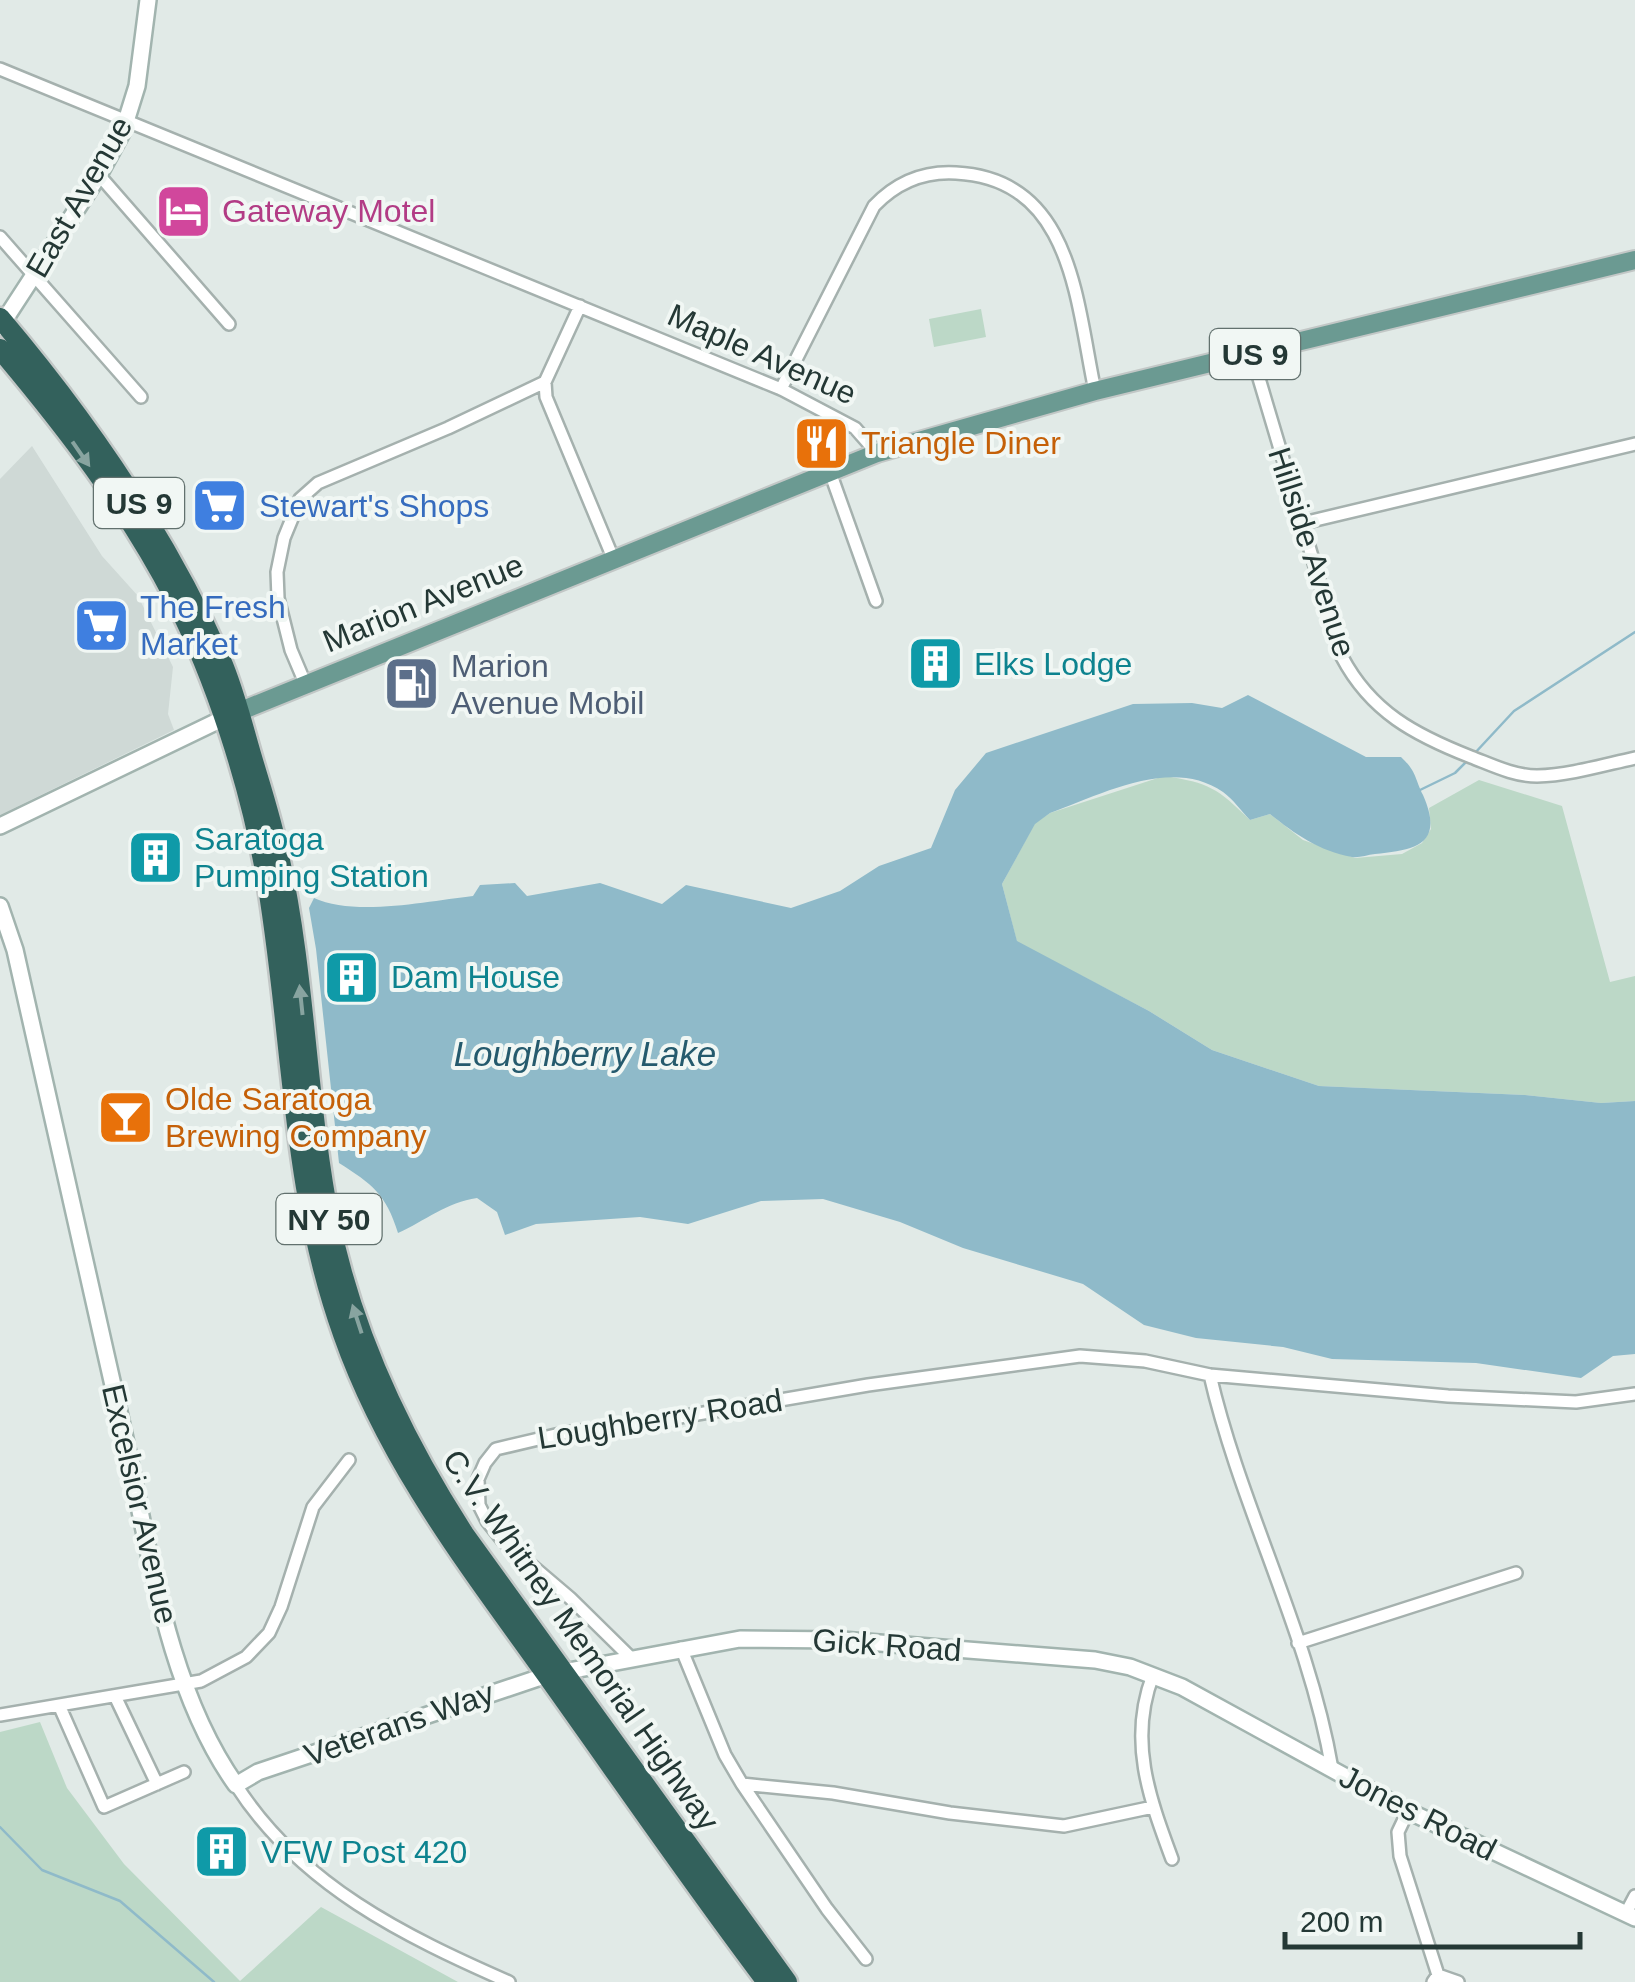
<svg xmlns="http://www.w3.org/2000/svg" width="1635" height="1982" viewBox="0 0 1635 1982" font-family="Arial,sans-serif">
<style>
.built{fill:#cfd9d6}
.green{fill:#bcd8c7}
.water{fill:#8fbac9}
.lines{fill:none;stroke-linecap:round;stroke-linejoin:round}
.stream{stroke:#8fbac9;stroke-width:2.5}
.street-casing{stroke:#a5b1ae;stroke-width:16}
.secondary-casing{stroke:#a2b4af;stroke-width:20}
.primary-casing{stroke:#c2c7c6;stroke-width:22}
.highway-casing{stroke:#c2c7c6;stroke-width:25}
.street{stroke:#fff;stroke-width:11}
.secondary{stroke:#fff;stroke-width:15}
.primary{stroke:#6b9a92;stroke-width:18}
.highway{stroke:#33615c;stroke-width:20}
.oneway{fill:#88a4a0}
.labels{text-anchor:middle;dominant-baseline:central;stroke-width:8;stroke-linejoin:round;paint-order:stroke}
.shield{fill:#f1f7f4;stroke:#62716e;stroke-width:2.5}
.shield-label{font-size:30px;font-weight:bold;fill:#243835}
.street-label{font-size:32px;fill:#243835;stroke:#f1f7f4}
.hotel-label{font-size:32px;fill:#b23c85;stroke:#f1f7f4;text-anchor:start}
.food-label{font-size:32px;fill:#c56008;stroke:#f1f7f4;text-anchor:start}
.shop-label{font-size:32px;fill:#366cbe;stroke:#f1f7f4;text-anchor:start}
.culture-label{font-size:32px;fill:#0d838f;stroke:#f1f7f4;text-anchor:start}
.service-label{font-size:32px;fill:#4e5e75;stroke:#f1f7f4;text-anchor:start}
.water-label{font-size:35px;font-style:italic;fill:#255a6d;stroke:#f1f7f4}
</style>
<rect width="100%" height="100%" fill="#e1eae7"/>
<path class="built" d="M32 446 102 556 138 596 173 667 168 714 174 730 0 815V479Z"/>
<path class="green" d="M981 309 986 337 934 347 929 319Z
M1164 776C1210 783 1217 788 1250 820L1270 814 1303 840 1355 858 1402 854 1422 843 1431 829 1429 808 1479 780 1562 806 1610 982 1635 976V1101L1601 1103 1525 1095 1319 1086 1212 1050 1149 1011 1017 942 1002 884 1035 823 1050 813Z
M40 1722 67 1788 124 1864 240 1981 321 1907 458 1982H0V1732Z"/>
<path class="water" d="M1248 695 1366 757H1401C1417 772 1414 777 1423 795 1445 845 1415 850 1375 854 1367 855 1359 858 1352 857 1319 851 1295 834 1270 814L1250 820C1242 812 1233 799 1223 792 1171 756 1101 795 1050 813L1035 824 1002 884 1017 941 1149 1011 1212 1050 1319 1086 1525 1095 1601 1103 1635 1101V1354L1613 1356 1581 1378 1476 1363 1332 1359 1283 1347 1196 1338 1144 1325 1083 1284 963 1248 900 1222 823 1199 761 1201 688 1224 640 1217 536 1224 505 1235 497 1212 477 1198C447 1202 425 1221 398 1233 386 1194 372 1184 339 1163L316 949 309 908 314 898C355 917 428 901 473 896L480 885 515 883 527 896 600 883 662 904 686 885 791 908 840 891 879 866 931 848 955 790 986 753 1133 704 1192 703 1222 708Z"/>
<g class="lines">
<path class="stream" d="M1474 754 1514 711 1635 632
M1420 790 1455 773 1468 760
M0 1827 42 1870 120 1901 214 1982"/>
<defs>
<path id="street" d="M0 69 781 389 855 428 877 453
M99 175 229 324
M0 237 141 397
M1252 355 1342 657C1371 712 1415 735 1471 757 1492 765 1514 776 1537 776 1570 775 1603 765 1635 758
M545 382 546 397 613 558
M781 389 874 206C896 183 924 171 956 173 1073 179 1076 302 1095 391
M830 472 876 601
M1303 523 1635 444
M305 683 291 650 278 598 277 572 284 538 300 499 318 483 448 428 545 382 580 306
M1210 1375C1241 1509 1309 1633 1332 1769
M1298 1643 1516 1573
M681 1648 725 1755 742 1784 827 1909 866 1959
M631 1658 570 1598 503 1541 487 1521 479 1505 478 1479 485 1463 496 1449 564 1433 639 1424 868 1385 1080 1356 1145 1361 1210 1375 1448 1396 1576 1402 1635 1394
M1153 1675C1128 1740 1149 1797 1172 1859
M115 1696 157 1784
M59 1705 104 1807 184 1772
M0 1715 201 1681 246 1657 269 1633 281 1607 313 1507 349 1460
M742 1784 833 1793 950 1813 1064 1826 1153 1807
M236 1785C300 1885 404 1936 509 1982
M1408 1811 1398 1832 1400 1856 1438 1975
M1626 1913 1635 1896
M1433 1982 1438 1975 1458 1982"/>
<path id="secondary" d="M0 327 99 175 123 131 137 86 148 0
M0 826 222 719
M0 906 15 950C51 1109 86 1267 122 1425 149 1543 165 1685 236 1785L258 1772 547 1675 740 1639 842 1640 1095 1660 1130 1667 1182 1687 1408 1811 1635 1918"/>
<path id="primary" d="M226 717 877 453 1095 391 1635 260"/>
<path id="highway" d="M0 318C88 422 166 535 221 660 234 690 242 723 251 754 261 788 272 821 279 856 306 977 306 1102 330 1223 353 1336 402 1438 464 1534L787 1982
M0 349C64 425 129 509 175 599 216 680 248 780 265 870 293 1025 289 1184 343 1334 389 1465 472 1570 551 1681 623 1782 693 1884 767 1982"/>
</defs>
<use href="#street" class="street-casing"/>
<use href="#secondary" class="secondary-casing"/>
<use href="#primary" class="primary-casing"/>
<use href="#highway" class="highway-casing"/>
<use href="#street" class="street"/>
<use href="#secondary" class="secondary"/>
<use href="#primary" class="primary"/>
<use href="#highway" class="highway"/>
</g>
<defs><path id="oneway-solid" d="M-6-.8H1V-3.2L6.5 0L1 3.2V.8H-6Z" transform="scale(2.5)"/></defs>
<g class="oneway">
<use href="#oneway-solid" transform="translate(81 454) rotate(55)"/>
<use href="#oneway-solid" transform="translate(301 1000) rotate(-96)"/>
<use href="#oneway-solid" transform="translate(357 1319) rotate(-108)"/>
</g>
<defs>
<symbol id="hotel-square" viewBox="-11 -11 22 22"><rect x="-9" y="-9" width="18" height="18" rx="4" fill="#d1479c" stroke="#f1f7f4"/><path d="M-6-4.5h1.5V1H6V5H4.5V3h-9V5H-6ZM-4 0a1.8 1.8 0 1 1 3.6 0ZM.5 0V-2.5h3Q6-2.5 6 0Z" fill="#fff"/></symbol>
<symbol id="restaurant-square" viewBox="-11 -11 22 22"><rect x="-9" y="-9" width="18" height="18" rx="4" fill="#e8710a" stroke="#f1f7f4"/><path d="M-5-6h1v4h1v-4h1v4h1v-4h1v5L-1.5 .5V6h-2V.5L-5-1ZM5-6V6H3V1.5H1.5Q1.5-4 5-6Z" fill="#fff"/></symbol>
<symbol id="supermarket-square" viewBox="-11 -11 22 22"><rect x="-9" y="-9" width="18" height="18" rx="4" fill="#3f7fe0" stroke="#f1f7f4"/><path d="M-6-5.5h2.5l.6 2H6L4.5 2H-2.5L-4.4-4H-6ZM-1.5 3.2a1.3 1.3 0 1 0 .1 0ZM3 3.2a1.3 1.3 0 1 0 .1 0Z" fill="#fff"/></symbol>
<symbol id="building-square" viewBox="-11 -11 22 22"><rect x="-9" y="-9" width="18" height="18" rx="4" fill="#0f9aa8" stroke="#f1f7f4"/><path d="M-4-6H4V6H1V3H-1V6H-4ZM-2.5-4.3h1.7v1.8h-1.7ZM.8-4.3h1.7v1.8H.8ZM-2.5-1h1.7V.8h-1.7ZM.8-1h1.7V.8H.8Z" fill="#fff"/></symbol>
<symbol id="fuel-square" viewBox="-11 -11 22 22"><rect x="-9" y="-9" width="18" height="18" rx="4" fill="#5c6f8a" stroke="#f1f7f4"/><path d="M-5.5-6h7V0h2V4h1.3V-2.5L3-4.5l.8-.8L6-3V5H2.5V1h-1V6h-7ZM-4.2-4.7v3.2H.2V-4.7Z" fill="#fff"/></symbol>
<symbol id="bar-square" viewBox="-11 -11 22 22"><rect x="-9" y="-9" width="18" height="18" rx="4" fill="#e8710a" stroke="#f1f7f4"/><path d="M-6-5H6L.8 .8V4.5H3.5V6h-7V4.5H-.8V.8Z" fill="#fff"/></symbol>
</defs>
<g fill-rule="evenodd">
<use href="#hotel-square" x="152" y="180" width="63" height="63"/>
<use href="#restaurant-square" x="790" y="412" width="63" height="63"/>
<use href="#supermarket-square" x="188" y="474" width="63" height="63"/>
<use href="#supermarket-square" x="70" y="594" width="63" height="63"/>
<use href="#building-square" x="904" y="632" width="63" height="63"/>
<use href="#fuel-square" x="380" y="652" width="63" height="63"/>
<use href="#building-square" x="124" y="826" width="63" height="63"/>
<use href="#building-square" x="320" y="946" width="63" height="63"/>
<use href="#bar-square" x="94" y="1086" width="63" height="63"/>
<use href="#building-square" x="190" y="1820" width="63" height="63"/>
</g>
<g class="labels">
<g class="shield">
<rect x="1210" y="329" width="90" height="50" rx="8"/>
<rect x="94" y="478" width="90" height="50" rx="8"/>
<rect x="276.5" y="1194" width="105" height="50" rx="8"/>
</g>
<g class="shield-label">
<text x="1255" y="354">US 9</text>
<text x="139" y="503">US 9</text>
<text x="329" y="1219">NY 50</text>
</g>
<g class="street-label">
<text transform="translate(79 197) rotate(-60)">East Avenue</text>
<text transform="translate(762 354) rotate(24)">Maple Avenue</text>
<text transform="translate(1312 552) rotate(72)">Hillside Avenue</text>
<text transform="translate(423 603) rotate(-22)">Marion Avenue</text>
<text transform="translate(660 1419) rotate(-9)">Loughberry Road</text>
<text transform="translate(140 1504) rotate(77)">Excelsior Avenue</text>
<text transform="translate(581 1640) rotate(55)">C.V. Whitney Memorial Highway</text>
<text transform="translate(887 1645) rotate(4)">Gick Road</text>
<text transform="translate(399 1724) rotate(-19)">Veterans Way</text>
<text transform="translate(1418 1813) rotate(27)">Jones Road</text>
</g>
<g class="hotel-label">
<text x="222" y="211">Gateway Motel</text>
</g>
<g class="food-label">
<text x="861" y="443">Triangle Diner</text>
<text x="165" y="1099">Olde Saratoga<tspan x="165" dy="37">Brewing Company</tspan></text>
</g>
<g class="shop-label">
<text x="259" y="506">Stewart's Shops</text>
<text x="140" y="607">The Fresh<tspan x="140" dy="37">Market</tspan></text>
</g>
<g class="culture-label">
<text x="974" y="664">Elks Lodge</text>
<text x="194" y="839">Saratoga<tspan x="194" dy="37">Pumping Station</tspan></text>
<text x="391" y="977">Dam House</text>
<text x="261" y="1852">VFW Post 420</text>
</g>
<g class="service-label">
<text x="451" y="666">Marion<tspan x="451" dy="37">Avenue Mobil</tspan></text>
</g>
<g class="water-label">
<text x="585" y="1053">Loughberry Lake</text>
</g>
</g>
<path d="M1285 1932v15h295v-15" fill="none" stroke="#243835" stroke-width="5"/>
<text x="1300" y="1932" font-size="30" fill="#243835" stroke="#f1f7f4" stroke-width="8" paint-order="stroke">200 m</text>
</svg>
